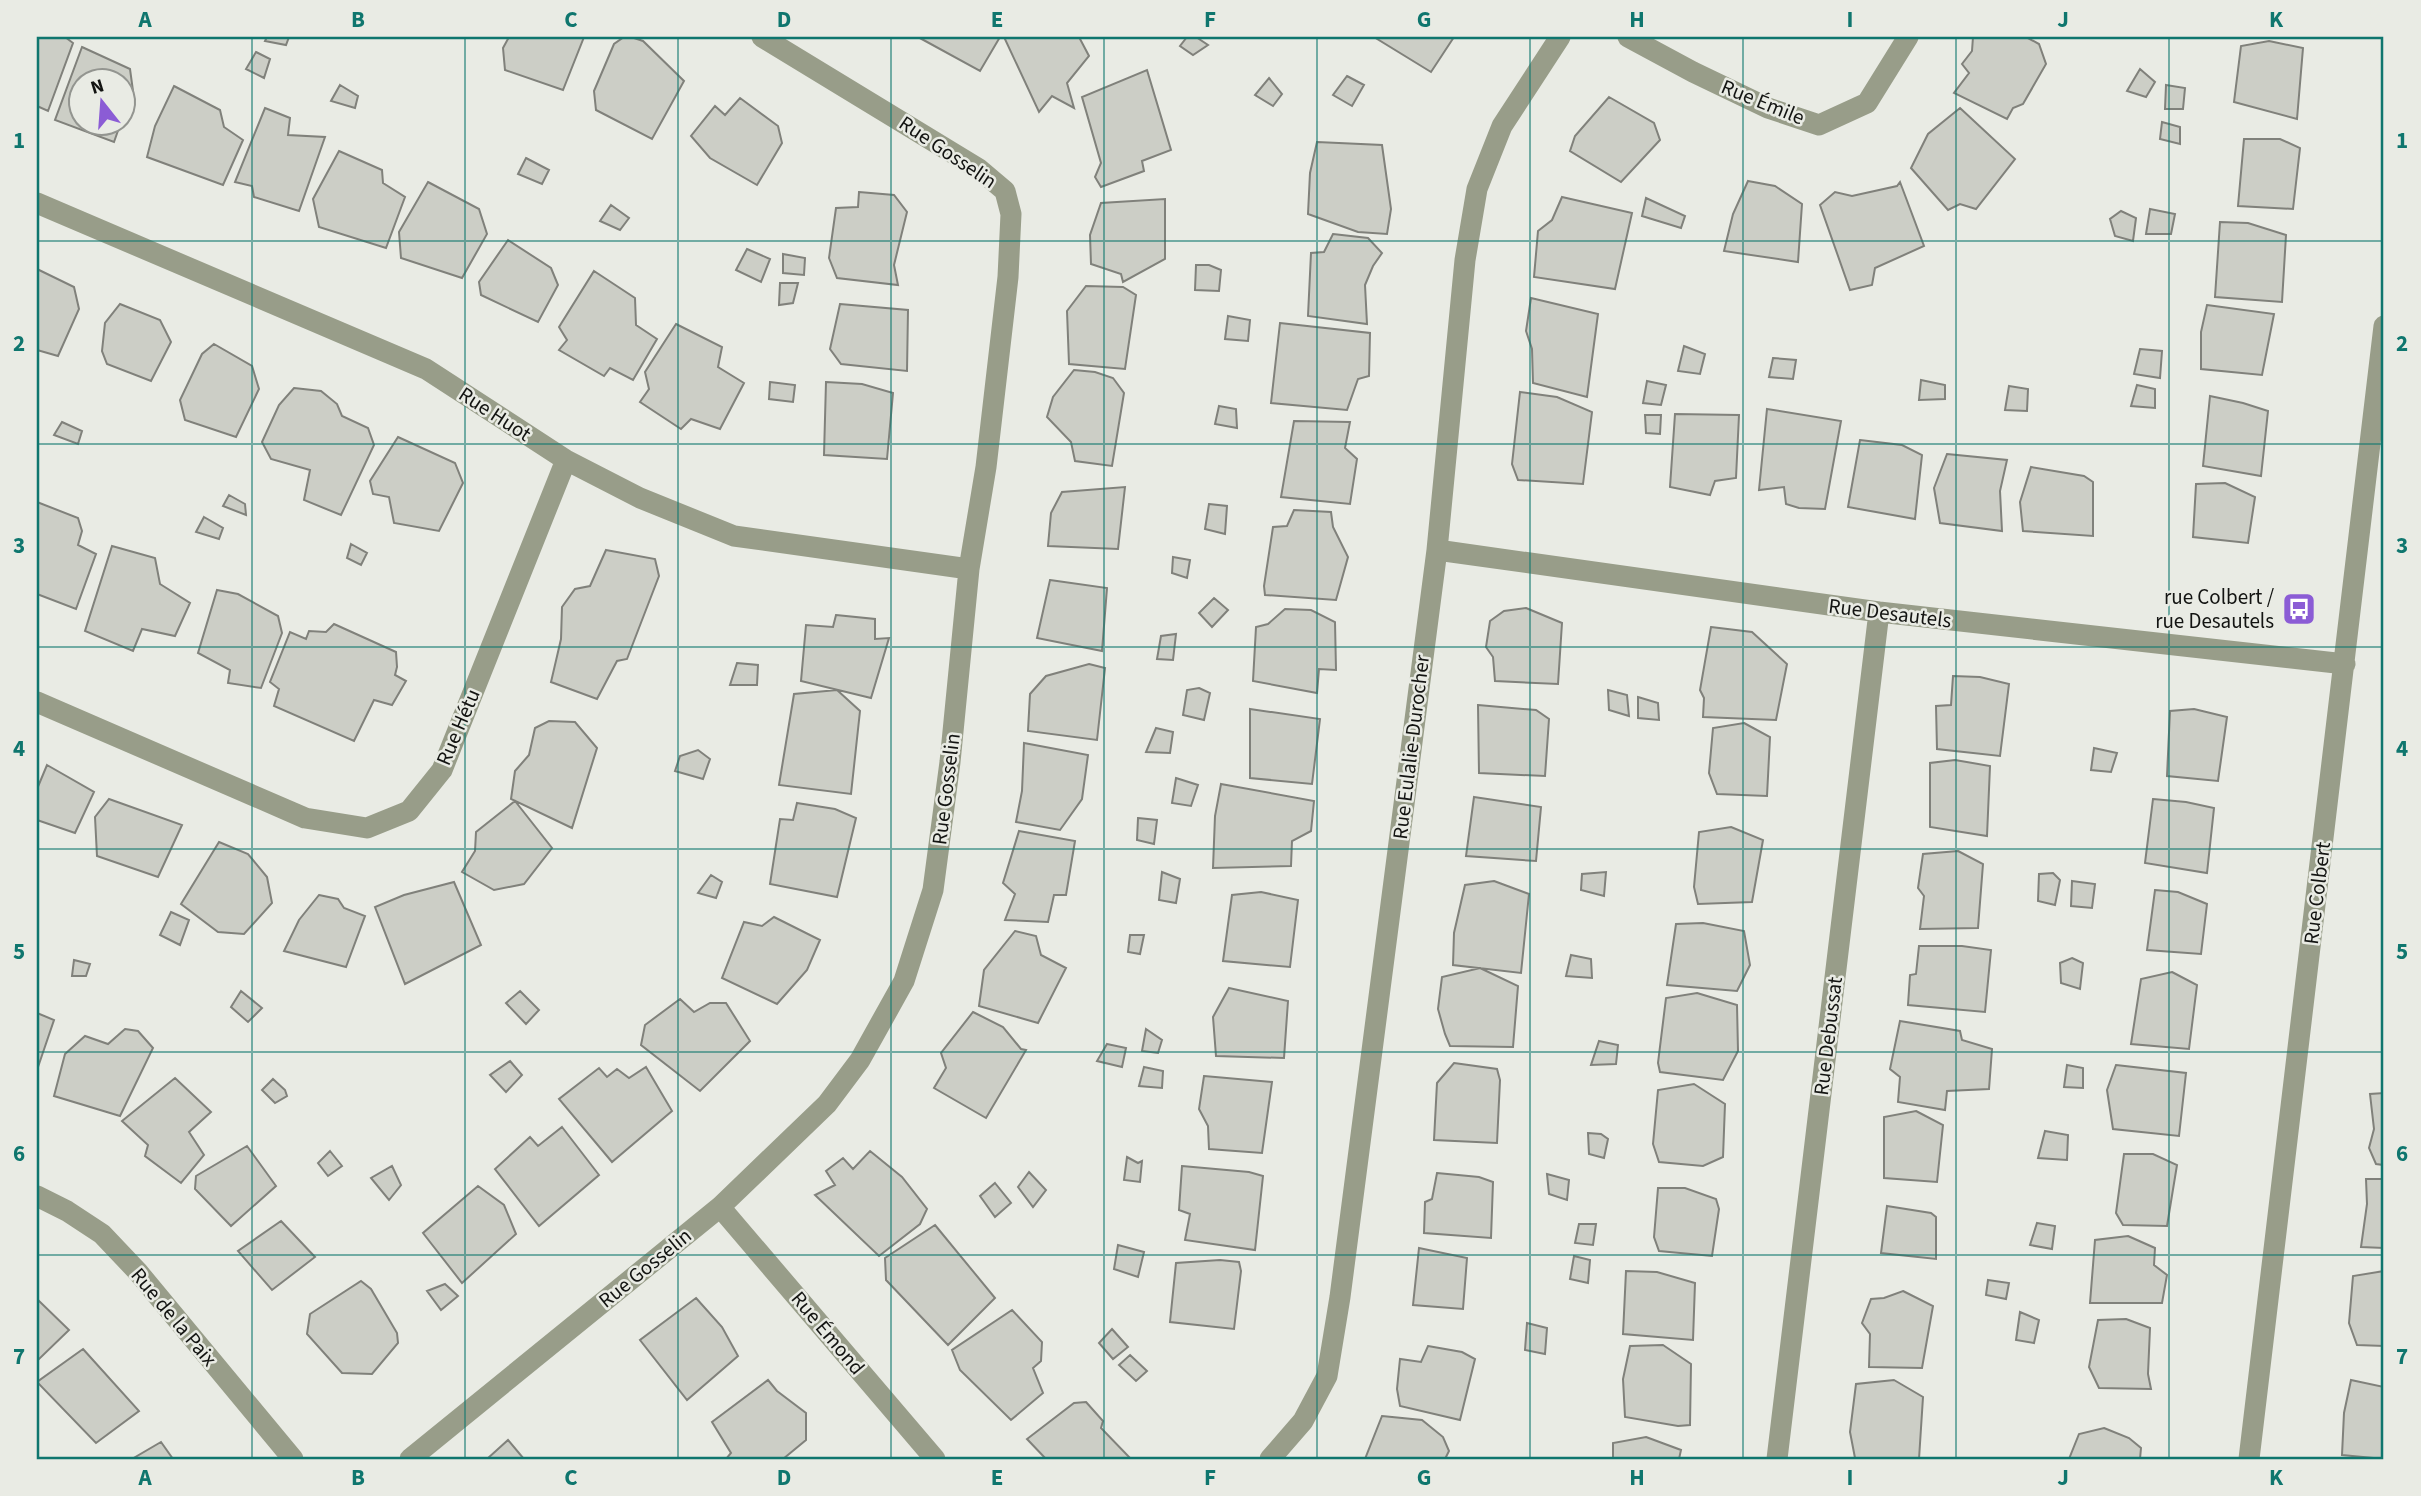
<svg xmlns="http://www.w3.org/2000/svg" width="2421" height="1496" viewBox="0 0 2421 1496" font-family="'Source Sans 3',sans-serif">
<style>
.building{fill:#cccec6;stroke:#80817b;stroke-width:2}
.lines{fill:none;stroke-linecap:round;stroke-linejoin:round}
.street{stroke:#989d89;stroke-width:21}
.grid{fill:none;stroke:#0f766e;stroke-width:2;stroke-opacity:0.55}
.labels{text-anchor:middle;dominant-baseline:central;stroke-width:5;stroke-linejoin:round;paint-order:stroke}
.street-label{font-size:21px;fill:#131412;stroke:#e9ebe4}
.poi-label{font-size:21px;fill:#131412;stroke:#e9ebe4;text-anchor:end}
.neatline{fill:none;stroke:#0f766e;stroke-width:2.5}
.grid-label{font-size:23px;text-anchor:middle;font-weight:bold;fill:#0f766e}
</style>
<rect width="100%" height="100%" fill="#e9ebe4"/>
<path class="building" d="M37 37H65L73 43 48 111 37 106Z
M267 37H289L286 45 265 41Z
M509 37H584L563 90 505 70 503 48Z
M624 37H631L643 41 684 81 652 139 596 110 594 91 614 44Z
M918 37H1000L980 71Z
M1004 37H1079L1089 56 1067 83 1074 108 1052 96 1039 112Z
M1187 37H1196L1208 45 1193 55 1180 46Z
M1374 37H1454L1431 72Z
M1973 37H2026L2039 44 2046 64 2023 104 2013 108 2007 119 1954 93 1969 73 1962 64 1972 51Z
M2269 41 2303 48 2297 119 2234 102 2241 46Z
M82 47 130 69 133 91 122 119V80H80V122H121L114 142 55 120Z
M256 52 270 59 264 78 246 69Z
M2140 69 2155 82 2146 97 2127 91Z
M1147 70 1171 150 1142 161 1144 171 1101 187 1095 177 1101 163 1082 97Z
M1347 76 1364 85 1352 106 1333 95Z
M1269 78 1282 94 1273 106 1255 95Z
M340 85 358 96 355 108 331 101Z
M2166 85 2185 88 2183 109H2165Z
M174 86 220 110 224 127 243 140 223 185 147 157 155 126Z
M1609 97 1654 123 1660 140 1621 182 1570 151 1575 136Z
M740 98 778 126 782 143 757 185 710 158 691 136 715 106 725 115Z
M265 108 290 118 288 135 325 137 299 211 254 197 252 186 235 182Z
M1960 108 2015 159 1976 209 1960 204 1948 210 1911 168 1928 134Z
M2162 122 2180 127V144L2160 139Z
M2244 139H2280L2300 148 2293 209 2238 206Z
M1317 142 1382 145 1391 209 1387 234 1358 232 1308 214 1310 173Z
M339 151 382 170 383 183 405 197 386 248 319 227 313 199Z
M526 158 549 170 542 184 518 174Z
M1748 181 1775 186 1802 204 1798 262 1724 251 1733 214Z
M428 182 479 209 487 234 462 278 401 258 399 232Z
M1900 182 1924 246 1875 268 1872 285 1850 290 1820 205 1835 192 1852 196 1897 186Z
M859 192 894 195 907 212 894 265 898 285 837 278 829 258 836 208 858 207Z
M1562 197 1632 213 1615 289 1534 277 1538 231 1552 220Z
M1646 198 1685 216 1681 228 1642 216Z
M1165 199V259L1123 282 1121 274 1091 264 1090 235 1101 203Z
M611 205 629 218 620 230 600 221Z
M2150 209 2175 214 2171 234H2146Z
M2121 211 2136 218 2133 241 2115 236 2110 219Z
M2220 222 2248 223 2286 235 2282 302 2215 297Z
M1333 234 1368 238 1382 253 1373 266 1365 285 1367 324 1308 316 1311 253 1324 252Z
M508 240 551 268 558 285 538 322 481 295 479 282Z
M747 249 770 259 761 282 736 270Z
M783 254 805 258 804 275 783 273Z
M1196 265H1209L1221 270 1219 291 1195 290Z
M37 269 74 287 79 309 58 356 37 350Z
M594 271 635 298 636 325 657 339 633 380 610 368 604 376 559 350 567 340 559 327Z
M780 283H798L793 303 779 305Z
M1086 286 1123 287 1136 295 1125 369 1069 364 1067 311Z
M1531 298 1598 314 1587 397 1533 383 1532 349 1526 331Z
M120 304 160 320 171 342 151 381 107 364 102 351 105 323Z
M840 304 908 310 907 371 841 364 830 349Z
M2207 305 2274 314 2262 375 2201 369V332Z
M1228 316 1250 320 1248 341 1225 339Z
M1280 323 1370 333 1369 376 1358 379 1347 410 1271 403Z
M676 324 722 347 718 367 744 383 720 429 691 419 681 429 640 402 649 389 645 372Z
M214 344 252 366 259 389 236 437 185 420 180 400 202 354Z
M1684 346 1705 354 1700 374 1678 371Z
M2140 349 2162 351 2160 378 2134 374Z
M1773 358 1796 360 1793 379 1769 377Z
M1074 370 1095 372 1113 378 1124 393 1112 466 1075 461 1071 442 1047 417 1053 397Z
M1921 380 1945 385V399L1919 400Z
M1647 381 1666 385 1661 405 1643 403Z
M770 382 795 385 793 402 769 399Z
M826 382 862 384 893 393 887 459 824 455Z
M2137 385 2155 389V408L2131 406Z
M2009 386 2028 389 2027 411 2005 410Z
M294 388 321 391 337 404 342 416 368 428 374 445 341 515 304 500 310 470 271 459 262 442 279 405Z
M1520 392 1557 397 1592 412 1583 484 1518 480 1512 464Z
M2210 396 2243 403 2268 411 2261 476 2203 466Z
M1219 406 1236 409 1237 428 1215 424Z
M1767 409 1841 421 1825 509 1799 508 1786 504 1784 487 1759 490Z
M1675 414 1739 415 1736 478 1715 481 1710 495 1670 487Z
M1645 415H1661L1660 434 1646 433Z
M1294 421 1350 422 1345 448 1357 459 1350 504 1281 497Z
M62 422 82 431 78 444 54 435Z
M398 437 455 463 463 483 439 531 394 523 389 497 373 494 370 481Z
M1860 440 1902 445 1922 455 1915 519 1848 507Z
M1947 454 2007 460 2000 491 2002 531 1940 523 1934 488Z
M2031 467 2084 476 2093 482V536L2023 531 2020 502Z
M2225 483 2255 497 2248 543 2193 537 2196 484Z
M1125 487 1118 549 1048 546 1051 513 1062 492Z
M229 495 245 504 246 515 223 506Z
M37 502 78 518 82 531 78 545 96 554 76 609 37 594Z
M1209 504 1227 506 1225 534 1205 529Z
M1294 510 1331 512 1333 527 1348 557 1336 600 1265 595 1264 586 1273 527 1287 526Z
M204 517 223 528 219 539 196 532Z
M351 544 367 553 361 565 347 558Z
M112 546 155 558 160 584 190 603 175 636 142 629 133 651 85 631Z
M606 550 655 559 659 576 627 659 617 661 597 699 551 682 561 639 562 607 575 589 590 586Z
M1173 557 1190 560 1187 578 1172 573Z
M1050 580 1107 588 1102 651 1037 638Z
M217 590 238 594 278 616 282 633 261 688 228 683 230 670 198 653Z
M1214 598 1228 610 1212 627 1199 613Z
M1526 608 1562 623 1558 684 1495 681 1493 657 1486 647 1490 621 1504 611Z
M1285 609 1311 610 1335 622 1336 670 1319 669 1317 693 1253 681 1256 627 1268 624Z
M836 615 875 619V639L889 638 871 698 801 681 806 625 833 627Z
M334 624 396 652 397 667 395 675 406 681 392 705 374 700 354 741 274 706 279 689 270 682 290 632 306 639 309 631 326 632Z
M1711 627 1752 632 1787 664 1776 720 1703 717 1704 698 1700 690Z
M1176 634 1173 660 1157 659 1161 636Z
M737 663 758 665 757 685H730Z
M1089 664 1105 668 1097 740 1028 731 1030 694 1046 676Z
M1953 676 1980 677 2009 684 2000 756 1937 749 1936 706 1951 705Z
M1199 688 1210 693 1204 720 1183 715 1187 690Z
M837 690 860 711 851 794 779 785 794 694Z
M1608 690 1627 695 1629 716 1609 710Z
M1638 697 1658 703 1659 720 1638 718Z
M1478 705 1536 710 1549 719 1545 776 1479 773Z
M1250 709 1320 719 1312 784 1250 778Z
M2194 709 2227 717 2218 781 2167 776 2170 711Z
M549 721 575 722 597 748 572 828 511 799 515 771 529 755 535 728Z
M1744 723 1770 737 1767 796 1717 794 1709 773 1713 728Z
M1156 728 1173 732 1170 753 1146 752Z
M1024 743 1088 755 1082 799 1060 830 1016 822 1022 791Z
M2094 748 2117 753 2111 772 2091 770Z
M698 750 710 759 703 779 675 771 680 756Z
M1955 760 1990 766 1987 836 1930 827V763Z
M47 765 94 792 75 833 37 820V789Z
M1176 778 1198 785 1191 806 1172 803Z
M1221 784 1314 801 1311 831 1292 841 1291 866 1213 868 1215 816Z
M1474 797 1541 807 1536 861 1466 856Z
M109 799 182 825 158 877 97 856 95 817Z
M2153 799 2186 802 2214 808 2207 873 2145 863Z
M515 801 552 848 524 884 494 890 462 872 475 851 476 832Z
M797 803 835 809 856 818 837 897 770 884 780 819 793 820Z
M1138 818 1157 820 1154 844 1137 840Z
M1731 827 1763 840 1752 902 1698 904 1694 887 1699 832Z
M1019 831 1075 841 1066 895H1054L1048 922 1005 920 1015 894 1003 883Z
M219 842 248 854 267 877 272 903 244 934 218 932 181 904Z
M1958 851 1983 864 1978 928 1920 929 1924 896 1918 888 1923 854Z
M1162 872 1180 879 1176 903 1159 900Z
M1606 872 1604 896 1581 890 1582 874Z
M2053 873 2060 880 2055 905 2038 901 2039 874Z
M711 875 722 882 716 898 698 893Z
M1494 881 1529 894 1521 973 1453 965 1454 933 1465 885Z
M2072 881 2095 884 2092 908 2071 906Z
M454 882 481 945 405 984 375 907 404 895Z
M2155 890 2178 892 2207 904 2201 954 2147 950Z
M1261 892 1298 900 1290 967 1223 961 1232 895Z
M319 895 338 899 344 908 365 916 346 967 284 951 299 920Z
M171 912 189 920 180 945 160 935Z
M774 917 820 940 807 970 777 1004 722 978 744 922 762 926Z
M1703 923 1744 931 1750 965 1737 991 1667 985 1676 924Z
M1015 931 1036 936 1041 955 1066 968 1038 1023 979 1006 984 970Z
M1130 935H1144L1140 954 1128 952Z
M1919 946H1962L1991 950 1985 1012 1908 1005 1910 975 1916 974Z
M1571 955 1591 959 1592 978 1566 976Z
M2072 958 2083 963 2080 989 2061 983 2060 963Z
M74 960 90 964 86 976H72Z
M1480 968 1518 986 1513 1047 1450 1046 1445 1034 1438 1009 1442 977Z
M2172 972 2197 985 2189 1049 2131 1044 2141 979Z
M1229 988 1288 1001 1284 1058 1216 1056 1213 1017Z
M241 991 262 1008 248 1022 231 1007Z
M520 991 539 1010 526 1024 506 1003Z
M1697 993 1737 1005 1738 1051 1723 1080 1660 1072 1658 1063 1666 998Z
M680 999 694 1012 710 1003H726L750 1041 700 1091 641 1045 645 1025Z
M973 1012 1003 1027 1021 1049 1026 1050 986 1118 934 1088 946 1068 941 1053Z
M37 1013 54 1020 37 1070Z
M1900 1021 1960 1031 1962 1040 1992 1049 1989 1089 1947 1091 1945 1110 1898 1102 1900 1077 1890 1069Z
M125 1029 138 1031 153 1048 120 1116 54 1096 65 1054 85 1036 108 1044Z
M1146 1029 1162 1040 1158 1053 1142 1051Z
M1599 1041 1618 1045 1616 1064 1591 1065Z
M1107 1044 1126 1048 1122 1067 1097 1061Z
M510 1061 522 1075 506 1092 490 1075Z
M1454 1063 1497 1069 1500 1080 1497 1143 1434 1140 1437 1083Z
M2067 1065 2083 1068V1088L2064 1087Z
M2116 1065 2186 1073 2179 1136 2113 1129 2107 1090Z
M646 1067 672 1111 612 1162 559 1099 599 1068 607 1077 617 1069 629 1078Z
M1144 1067 1163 1071 1162 1088 1139 1086Z
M1204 1076 1272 1082 1262 1153 1209 1149 1208 1126 1199 1109Z
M175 1078 211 1112 189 1132 204 1155 181 1183 145 1156 148 1145 122 1121Z
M273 1079 285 1090 287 1096 275 1103 262 1090Z
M1694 1084 1725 1104 1723 1157 1703 1166 1659 1162 1653 1144 1658 1090Z
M2384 1093V1165L2376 1164 2369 1148 2374 1129 2370 1094Z
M1916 1111 1943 1125 1937 1182 1884 1178V1117Z
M562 1127 599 1175 539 1226 495 1169 530 1137 538 1146Z
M2045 1131 2068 1135 2067 1160 2038 1158Z
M1588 1133 1601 1134 1608 1139 1604 1158 1589 1154Z
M247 1146 276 1186 231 1226 195 1189 196 1176Z
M330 1151 342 1166 328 1176 318 1163Z
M870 1151 902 1177 927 1209 920 1224 879 1256 815 1195 835 1185 826 1171 843 1158 853 1169Z
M2124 1154H2153L2177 1165 2167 1226 2123 1225 2116 1213Z
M1127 1157 1138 1163 1142 1161 1140 1182 1124 1180Z
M392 1166 401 1185 389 1200 371 1178Z
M1182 1166 1249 1172 1263 1176 1255 1250 1185 1240 1190 1214 1179 1210Z
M1029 1172 1046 1190 1033 1207 1018 1187Z
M1437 1173 1479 1177 1493 1182 1491 1238 1424 1233 1425 1202 1432 1199Z
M1547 1174 1569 1180 1567 1200 1549 1194Z
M2366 1179H2384V1248L2361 1247 2367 1204Z
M995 1183 1011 1203 995 1217 980 1196Z
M478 1186 504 1205 516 1234 462 1283 423 1233Z
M1658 1188H1685L1716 1199 1719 1209 1712 1256 1659 1251 1654 1237Z
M1887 1206 1931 1213 1936 1217V1259L1881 1253Z
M281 1221 315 1257 272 1290 238 1251Z
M2037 1223 2055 1226 2052 1249 2030 1245Z
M1579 1224H1596L1593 1245 1575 1243Z
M935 1225 995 1298 948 1345 886 1280 885 1258Z
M2128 1236 2155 1248 2154 1265 2167 1275 2162 1303H2090L2095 1240Z
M1118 1245 1144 1252 1138 1277 1114 1269Z
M1419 1248 1467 1258 1463 1309 1413 1305Z
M1574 1256 1590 1260 1588 1283 1570 1279Z
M1220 1260 1239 1262 1241 1271 1234 1329 1170 1322 1176 1263Z
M1626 1271 1657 1272 1695 1283 1693 1340 1623 1334Z
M2384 1271V1346L2357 1345 2349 1323 2353 1276Z
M1988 1280 2009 1283 2006 1299 1986 1295Z
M361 1281 371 1289 397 1333 398 1343 372 1374 342 1373 307 1334 310 1314Z
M445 1284 458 1296 441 1310 427 1291Z
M1903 1291 1933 1306 1922 1368 1869 1367 1870 1334 1862 1323 1871 1299 1884 1298Z
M696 1298 722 1327 738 1356 687 1400 640 1340Z
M37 1299 69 1330 37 1361Z
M1012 1310 1042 1342 1041 1361 1033 1368 1043 1393 1011 1420 960 1370 952 1350Z
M2020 1312 2039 1320 2034 1343 2016 1340Z
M2126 1319 2150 1328 2148 1374 2151 1389 2099 1388 2089 1367 2098 1320Z
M1527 1323 1547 1328 1545 1354 1525 1350Z
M1112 1329 1128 1347 1113 1359 1099 1343Z
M1663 1345 1691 1364 1690 1425 1678 1426 1625 1417 1623 1379 1630 1346Z
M1428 1346 1462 1352 1475 1359 1460 1420 1400 1406 1397 1389 1400 1359 1421 1362Z
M83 1349 139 1411 96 1443 37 1382Z
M1130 1355 1147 1371 1136 1381 1119 1365Z
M768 1380 777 1391 806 1413V1440L783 1459H726L731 1453 712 1422Z
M1894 1380 1923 1397 1919 1459 1855 1458 1850 1432 1856 1384Z
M2351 1380 2384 1387V1459L2342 1455 2344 1413Z
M1086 1402 1103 1421 1101 1428 1131 1459H1046L1027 1439 1074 1403Z
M1382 1416 1422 1420 1443 1437 1449 1451 1445 1459H1365Z
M2104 1428 2129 1438 2141 1448 2140 1459H2069L2079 1434Z
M1646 1437 1681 1450 1679 1459H1613V1443Z
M508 1440 524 1459H487Z
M161 1442 173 1459H132Z"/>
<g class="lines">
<path class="street" d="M1628 37 1693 72 1768 108 1819 125 1867 103 1908 37
M37 203 426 369 566 460 640 498 734 536 969 569
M1437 550 1879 612 2345 664
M37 702 305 818 367 828 409 811 442 770 566 460
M37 1196 67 1211 102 1234 138 1272 293 1459
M720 1207 935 1459
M410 1459 720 1207 827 1104 860 1060 904 981 933 890 950 762 969 569 986 467 1008 277 1011 214 1005 191 979 169 762 37
M1270 1459 1303 1421 1327 1376 1340 1297 1437 550 1465 260 1477 189 1502 126 1560 37
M1777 1459 1879 612
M2249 1459 2384 326"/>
</g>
<path class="grid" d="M252 37V1459M465 37V1459M678 37V1459M891 37V1459M1104 37V1459M1317 37V1459M1530 37V1459M1743 37V1459M1956 37V1459M2169 37V1459M37 241H2384M37 444H2384M37 647H2384M37 849H2384M37 1052H2384M37 1255H2384"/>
<defs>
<symbol id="bus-square" viewBox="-11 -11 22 22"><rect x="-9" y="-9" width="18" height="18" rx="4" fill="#8b5cd5" stroke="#e9ebe4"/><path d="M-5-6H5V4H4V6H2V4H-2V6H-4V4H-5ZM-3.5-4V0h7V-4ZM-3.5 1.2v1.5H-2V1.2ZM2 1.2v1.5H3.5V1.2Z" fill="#fff"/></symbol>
</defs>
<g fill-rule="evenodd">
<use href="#bus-square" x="2280" y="590" width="38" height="38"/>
</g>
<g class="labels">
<g class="street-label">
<text transform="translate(1763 102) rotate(22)">Rue Émile</text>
<text transform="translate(948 152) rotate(34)">Rue Gosselin</text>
<text transform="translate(495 414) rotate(33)">Rue Huot</text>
<text transform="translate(1890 613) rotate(7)">Rue Desautels</text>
<text transform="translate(458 727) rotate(-67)">Rue Hétu</text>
<text transform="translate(1411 747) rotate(-83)">Rue Eulalie-Durocher</text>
<text transform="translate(946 789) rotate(-83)">Rue Gosselin</text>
<text transform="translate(2317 893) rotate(-83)">Rue Colbert</text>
<text transform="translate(1828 1036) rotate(-83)">Rue Debussat</text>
<text transform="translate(645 1268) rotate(-39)">Rue Gosselin</text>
<text transform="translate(174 1317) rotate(50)">Rue de la Paix</text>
<text transform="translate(828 1333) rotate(50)">Rue Émond</text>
</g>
<g class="poi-label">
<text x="2274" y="597">rue Colbert /<tspan x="2274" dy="24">rue Desautels</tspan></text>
</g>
</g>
<rect width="2421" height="1496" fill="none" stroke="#e9ebe4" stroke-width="77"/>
<g transform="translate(102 102) rotate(343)"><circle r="33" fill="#e9ebe4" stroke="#939590" stroke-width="2"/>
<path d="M0-5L12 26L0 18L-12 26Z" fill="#8b5cd5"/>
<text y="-10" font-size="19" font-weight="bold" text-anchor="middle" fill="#131412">N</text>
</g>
<rect x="38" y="38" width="2344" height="1420" class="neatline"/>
<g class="grid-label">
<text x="145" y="27">A</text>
<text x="358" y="27">B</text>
<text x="571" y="27">C</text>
<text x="784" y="27">D</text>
<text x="997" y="27">E</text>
<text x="1210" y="27">F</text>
<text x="1424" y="27">G</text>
<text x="1637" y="27">H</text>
<text x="1850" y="27">I</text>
<text x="2063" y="27">J</text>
<text x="2276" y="27">K</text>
<text x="19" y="148">1</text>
<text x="2402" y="148">1</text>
<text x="19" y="351">2</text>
<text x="2402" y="351">2</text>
<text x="19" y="553">3</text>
<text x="2402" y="553">3</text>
<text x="19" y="756">4</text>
<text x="2402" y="756">4</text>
<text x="19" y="959">5</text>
<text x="2402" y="959">5</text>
<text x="19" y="1161">6</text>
<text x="2402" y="1161">6</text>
<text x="19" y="1364">7</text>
<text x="2402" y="1364">7</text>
<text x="145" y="1485">A</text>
<text x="358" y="1485">B</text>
<text x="571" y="1485">C</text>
<text x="784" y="1485">D</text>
<text x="997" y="1485">E</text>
<text x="1210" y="1485">F</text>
<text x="1424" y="1485">G</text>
<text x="1637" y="1485">H</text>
<text x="1850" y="1485">I</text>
<text x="2063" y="1485">J</text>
<text x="2276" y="1485">K</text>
</g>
</svg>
